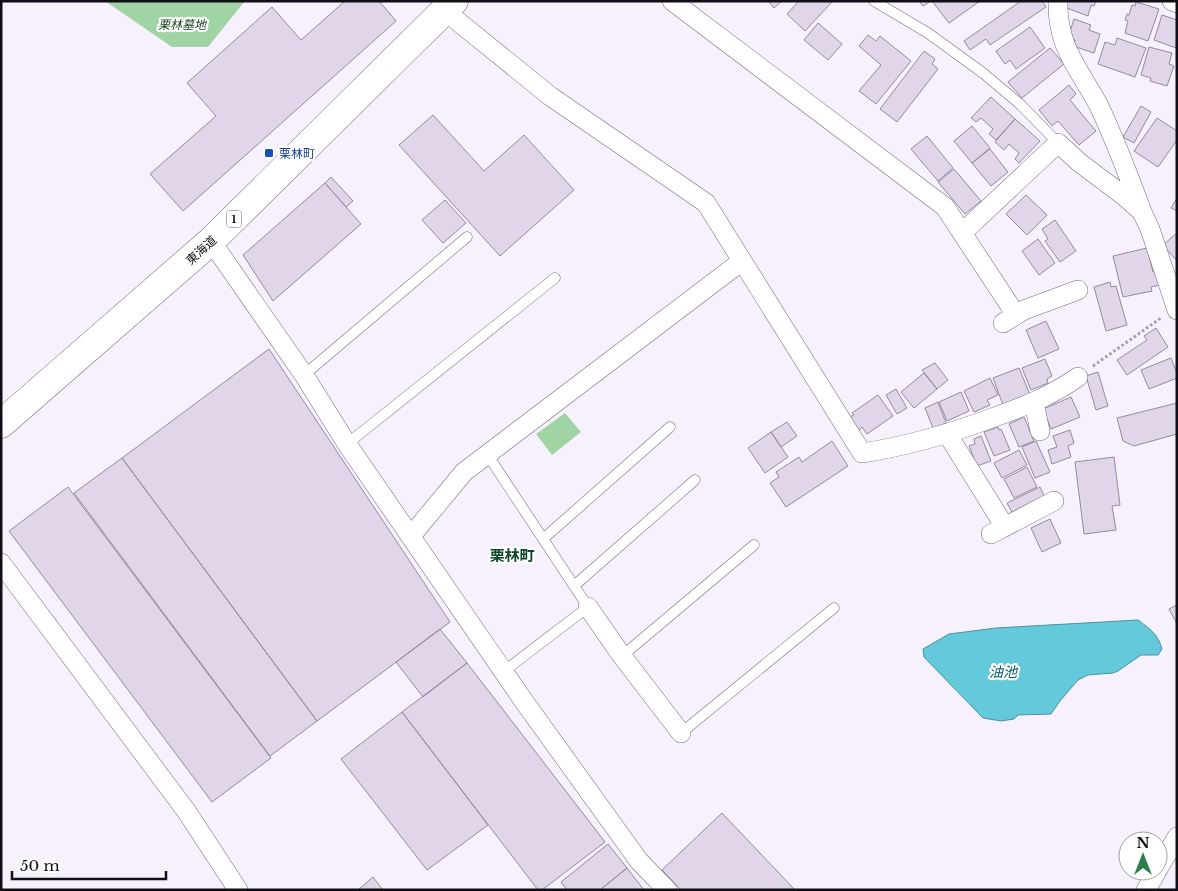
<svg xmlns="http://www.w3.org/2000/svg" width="1178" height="891" viewBox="0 0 1178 891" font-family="'Libre Baskerville','Noto Sans JP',serif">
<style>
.green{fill:#a1d4a4}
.water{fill:#63c9db;stroke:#4b91a0}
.building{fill:#e0d5e9;stroke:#938a9c}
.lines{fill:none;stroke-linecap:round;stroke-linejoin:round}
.lane-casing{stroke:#72687a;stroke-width:11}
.street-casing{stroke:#72687a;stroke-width:20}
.highway-casing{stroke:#72687a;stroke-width:29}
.path{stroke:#a39da8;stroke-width:3;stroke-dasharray:2.5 2.5;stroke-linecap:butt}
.lane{stroke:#fff;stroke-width:10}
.street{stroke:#fff;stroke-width:19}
.highway{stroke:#fff;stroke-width:28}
.transit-dot{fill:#1a4fb4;stroke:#fff;stroke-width:2}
.labels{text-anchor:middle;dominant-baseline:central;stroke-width:4.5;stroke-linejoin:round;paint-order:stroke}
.shield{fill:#fff;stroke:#59565b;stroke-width:1}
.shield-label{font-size:11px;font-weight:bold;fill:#120e15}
.park-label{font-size:12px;font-style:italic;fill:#143e1a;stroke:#fff}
.transit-label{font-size:12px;fill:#164399;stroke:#fff;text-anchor:start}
.street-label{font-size:12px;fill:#120e15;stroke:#fff}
.water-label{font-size:14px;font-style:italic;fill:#005d6a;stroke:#fff}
.quarter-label{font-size:15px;font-weight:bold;fill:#0c4728;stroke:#fff}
</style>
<rect width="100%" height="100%" fill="#f7f1fd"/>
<path class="green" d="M105 1H245L208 47H172Z
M565 413 581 432 552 455 536 434Z"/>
<path class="water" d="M1138 620C1150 629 1158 634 1162 649L1158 655H1141L1118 671 1113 673 1088 675 1078 680 1060 701 1051 714 1018 715 1014 719 1001 721 983 718 924 657 923 649 949 634 996 628Z"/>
<path class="building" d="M345 1H379L396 21 183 211 150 174 216 116 187 83 272 7 301 40Z
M768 1H782L774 8Z
M799 1H831L832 2 805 31 787 14Z
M919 1H931L923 6Z
M932 1H980L949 23Z
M1021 1H1042L1046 7 990 45 986 39 970 50 964 41Z
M1067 1H1096L1094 6 1091 5 1088 16 1064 7Z
M1136 2 1159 9 1148 41 1125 33 1128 21 1125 20 1127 14 1129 15 1132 5 1135 6Z
M1162 15 1177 20 1176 48 1154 40Z
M1074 19 1091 25 1089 30 1100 34 1094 53 1073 46 1075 40 1068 38Z
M818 23 842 44 828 60 804 40Z
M1030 27 1045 48 1016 69 1010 60 1005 64 996 51Z
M868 35 876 41 880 36 911 61 876 104 859 91 881 65 859 46Z
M1117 38 1146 48 1135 77 1098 64 1105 42 1115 45Z
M1149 47 1172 53 1169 64 1174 66 1167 86 1150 81 1151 78 1141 75Z
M1050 48 1064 64 1022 98 1008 82Z
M924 51 935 59 932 64 938 69 897 122 880 109Z
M1069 85 1076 94 1070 100 1096 131 1079 145 1058 121 1052 126 1039 110Z
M991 97 1015 119 996 140 989 134 993 129 981 118 976 122 971 118Z
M1141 106 1151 112 1134 143 1123 137Z
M433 115 484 171 524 135 574 190 500 256 399 145Z
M1157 118 1177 131V140L1158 167 1134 151Z
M1015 119 1040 141 1019 163 1015 159 1019 153 1009 144 1004 150 995 142Z
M972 126 990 148 972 163 954 141Z
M927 136 953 168 938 181 911 149Z
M990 149 1008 172 991 186 972 163Z
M954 169 981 201 965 214 938 182Z
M331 177 353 201 346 207 325 183Z
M325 183 361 224 273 301 243 255Z
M1026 195 1047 215 1027 235 1006 214Z
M1177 198V211L1171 208Z
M445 200 466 223 443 243 422 220Z
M1055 220 1076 251 1060 262 1045 241 1048 239 1042 229Z
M1177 233V261L1163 245Z
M1038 239 1055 263 1039 275 1022 251Z
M1147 248 1153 272 1156 271 1160 285 1151 287 1152 291 1123 297 1113 256Z
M1110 282 1111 287 1116 286 1127 325 1106 331 1094 287Z
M1046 321 1059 349 1038 358 1026 330Z
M1156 328 1168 347 1127 375 1117 360 1147 340 1144 336Z
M269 349 450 622 317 721 122 458Z
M1171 358 1177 373V378L1149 389 1141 370Z
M1045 359 1052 376 1047 379 1048 383 1031 390 1022 368Z
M935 363 948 380 937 389 922 370Z
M1019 368 1030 395 1003 405 993 378Z
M1098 372 1108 406 1096 410 1086 376Z
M924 373 937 389 914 408 901 392Z
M990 378 998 395 987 400 990 405 974 412 964 391Z
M896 389 907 408 897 414 886 395Z
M961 392 969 411 947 421 939 402Z
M878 395 893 416 867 434 862 427 859 430 850 417 854 415 852 413Z
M1071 397 1080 417 1051 429 1043 409Z
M938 402 946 423 933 428 925 408Z
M1177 403V434L1134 446 1123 441 1117 418Z
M1024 417 1034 441 1019 447 1009 424Z
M787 422 797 436 781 447 771 432Z
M998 427 999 430 1001 429 1010 450 994 456 984 432Z
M1070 430 1074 443 1068 446 1071 457 1052 464 1048 450 1057 447 1053 436Z
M771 432 788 457 765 473 748 448Z
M981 436 991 461 977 466 969 446 975 444 974 439Z
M832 441 848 466 786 507 770 483 779 477 776 472 799 457 802 462Z
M1036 441 1050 472 1035 478 1022 447Z
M1019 450 1027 465 1002 478 994 463Z
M1114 457 1120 505 1112 506 1116 530 1084 534 1075 462Z
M122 458 317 721 270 756 74 493Z
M1027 467 1037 487 1014 498 1004 479Z
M68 487 271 758 212 802 9 531Z
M1040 487 1047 502 1015 518 1007 503Z
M1050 519 1061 543 1042 552 1031 528Z
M1177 605V624L1169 609Z
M440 629 467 663 423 697 396 662Z
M467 663 605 842 542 890H538L402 712Z
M402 712 488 825 427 870 341 759Z
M722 813 795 890H681L662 870Z
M608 844 627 868 600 890H567L561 882Z
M627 868 644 890H600Z
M373 877 383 890H358Z"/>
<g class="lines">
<defs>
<path id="lane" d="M874 1 928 33 983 73 1021 105 1058 143
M304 375 467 237
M347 444 555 278
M487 454 588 607 503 672
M543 539 670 427
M575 585 695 480
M622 656 754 545
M681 733 834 608"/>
<path id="street" d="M672 1 945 207 1016 315
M1058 1C1057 48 1079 68 1099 106 1115 140 1128 174 1141 209
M1172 1 1177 3
M445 11 550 96 706 203 862 453C908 446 949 434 992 418 1023 407 1051 396 1078 377
M962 233 1058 143 1080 163 1124 196 1142 212 1150 229 1177 310
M211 241 304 375 347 444 523 700 639 861 667 890
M1003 323 1024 310 1078 290
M1034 403 1040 431
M948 435 1005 527
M991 534 1054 501
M411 536 464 472 742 261
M1 563 187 812 238 890
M588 607 622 656 681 733
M1158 869 1177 837
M1146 890 1157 871"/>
<path id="highway" d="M1 424 211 241 454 1"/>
</defs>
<use href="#lane" class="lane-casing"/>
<use href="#street" class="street-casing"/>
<use href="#highway" class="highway-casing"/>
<path class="path" d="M1093 366 1161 318"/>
<use href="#lane" class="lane"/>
<use href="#street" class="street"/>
<use href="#highway" class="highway"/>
</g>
<rect class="transit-dot" x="264" y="148" width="10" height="10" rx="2.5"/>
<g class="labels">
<rect class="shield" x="226.5" y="210.5" width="15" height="17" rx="4"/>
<g class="shield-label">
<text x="234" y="219">1</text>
</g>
<g class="park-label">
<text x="182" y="24">栗林墓地</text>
</g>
<g class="transit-label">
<text x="279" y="153">栗林町</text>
</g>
<g class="street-label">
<text transform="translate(201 250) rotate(-42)">東海道</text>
</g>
<g class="water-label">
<text x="1003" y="672">油池</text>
</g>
<g class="quarter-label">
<text x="512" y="555">栗林町</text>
</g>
</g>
<rect width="1178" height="891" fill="none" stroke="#120e15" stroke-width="5"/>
<g transform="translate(1143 856)"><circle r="24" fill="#ffffff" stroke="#a09fa1"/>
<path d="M0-4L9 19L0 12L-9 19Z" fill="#2d7e4f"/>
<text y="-8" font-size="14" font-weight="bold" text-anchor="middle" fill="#120e15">N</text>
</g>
<path d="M12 871v8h154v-8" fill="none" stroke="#120e15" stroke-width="2.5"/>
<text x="20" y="871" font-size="15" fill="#120e15" stroke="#ffffff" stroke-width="4" paint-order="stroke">50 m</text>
</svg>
